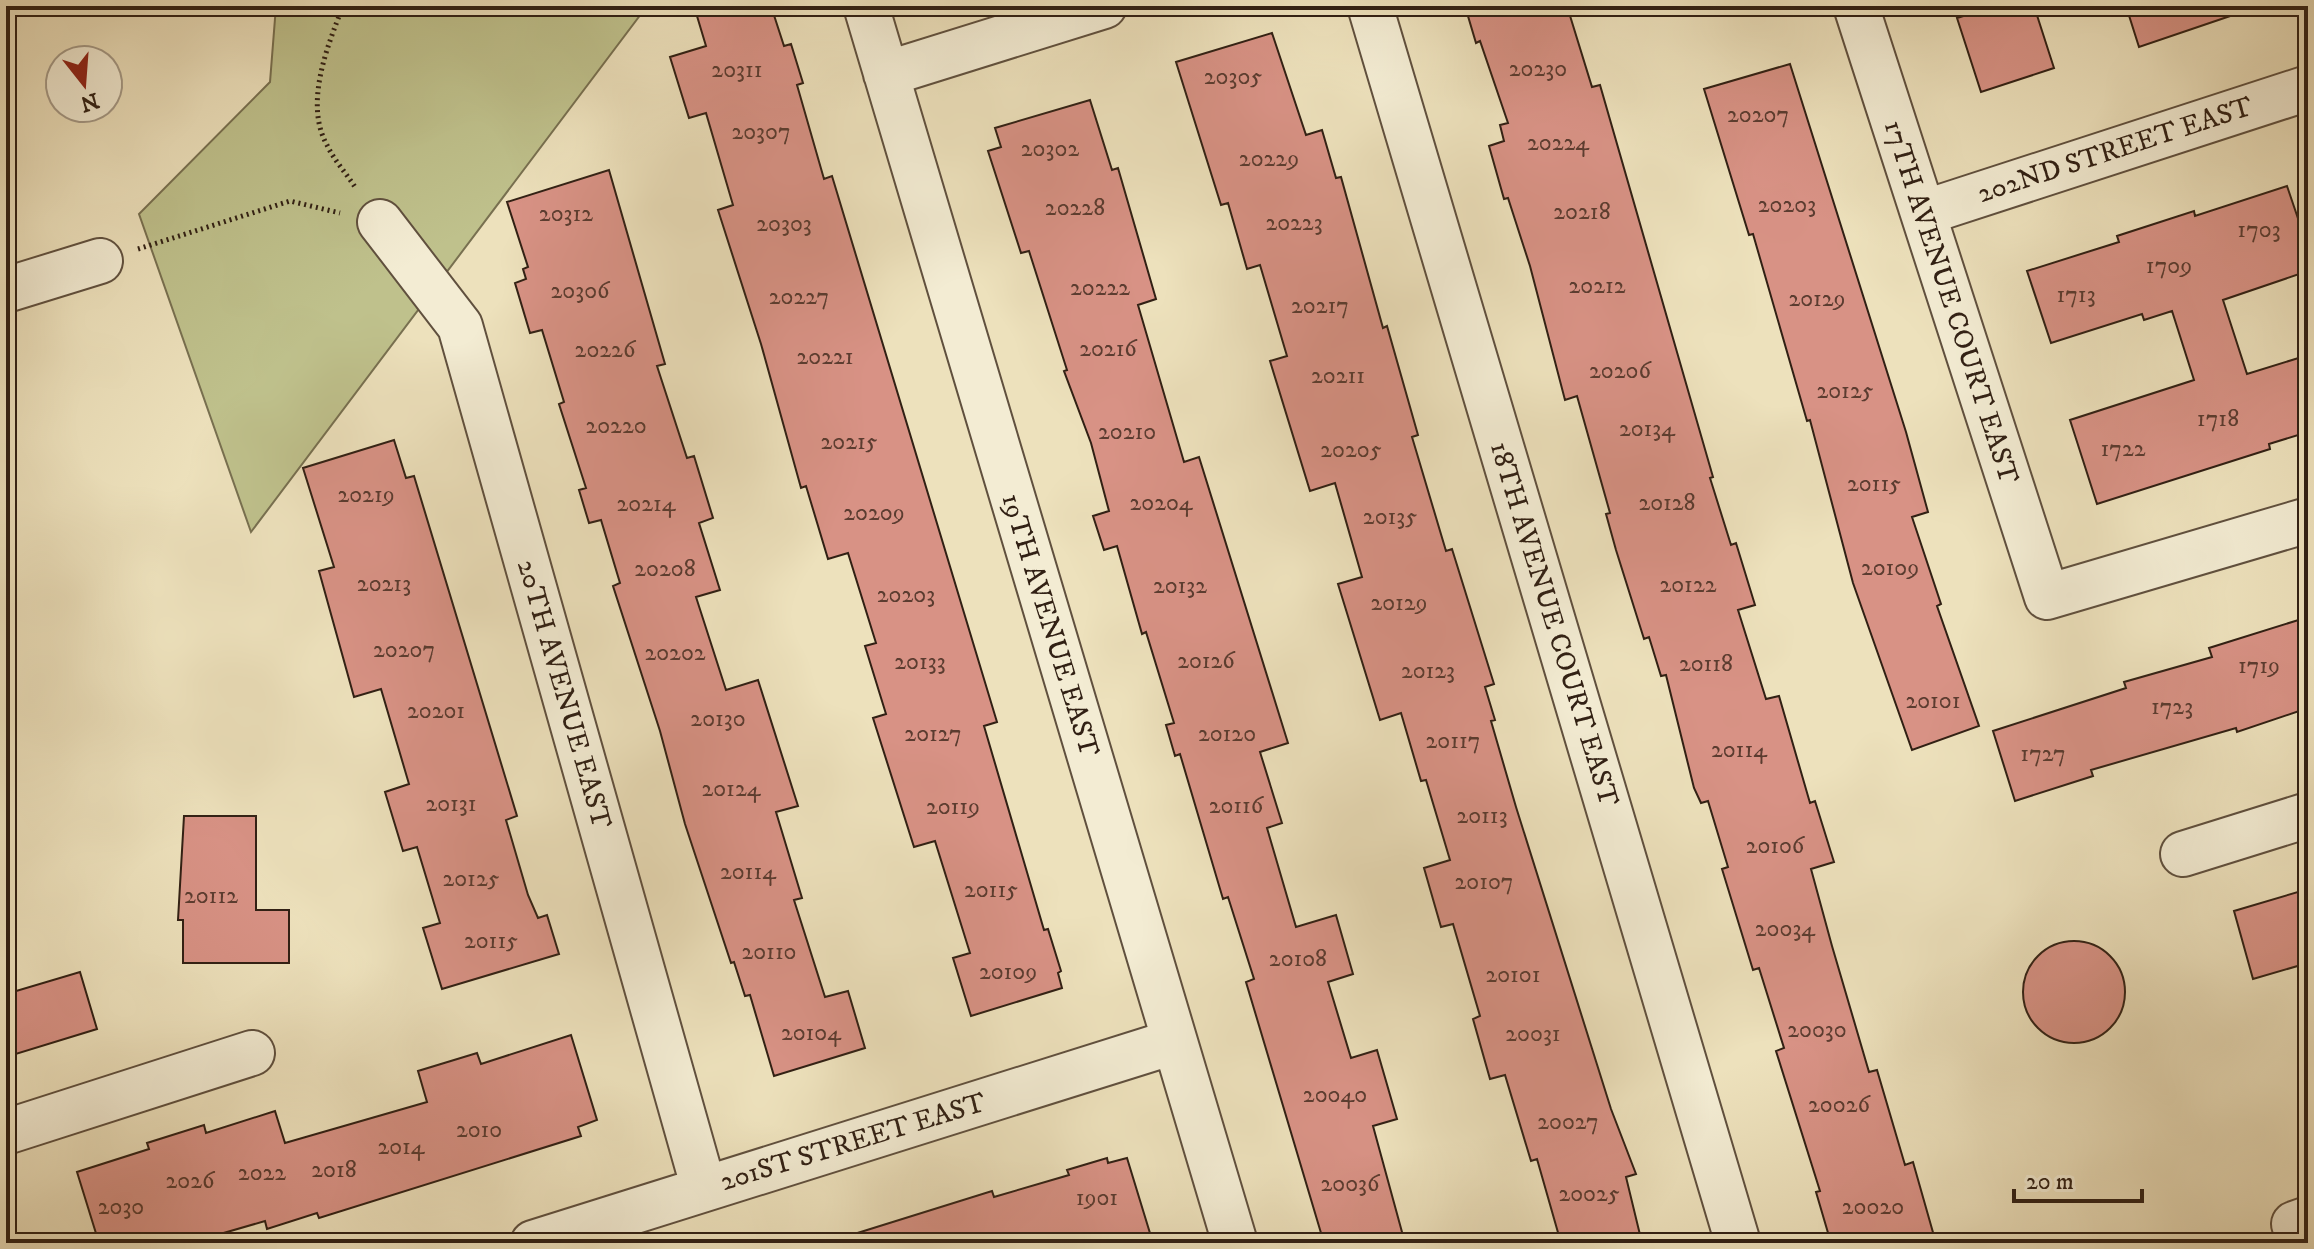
<svg xmlns="http://www.w3.org/2000/svg" width="2314" height="1249" viewBox="0 0 2314 1249" font-family="'IM FELL DW Pica',serif">
<style>
.green{fill:#bfc18c;stroke:#787050;stroke-width:2}
.building{fill:#d89285;stroke:#312014;stroke-width:2}
.lines{fill:none;stroke-linecap:round;stroke-linejoin:round}
.minor-casing{stroke:#60503e;stroke-width:48}
.path{stroke:#312014;stroke-width:5;stroke-dasharray:2 4;stroke-linecap:butt}
.minor{stroke:#f3ecd3;stroke-width:44}
.labels{text-anchor:middle;dominant-baseline:central;stroke-width:7;stroke-linejoin:round;paint-order:stroke}
.number-label{font-size:24px;fill:#5b3c30}
.street-label{font-size:28px;fill:#312014;stroke:#f3ecd3}
</style>
<rect width="100%" height="100%" fill="#ede1bc"/>
<filter id="stains"><feTurbulence type="fractalNoise" baseFrequency=".0025" numOctaves="4"/><feColorMatrix values="0 0 0 0 .2 0 0 0 0 .09 0 0 0 0 .02 0 0 0 .5 -.17"/></filter>
<radialGradient id="worn" r=".72"><stop offset=".6" stop-color="#630" stop-opacity="0"/><stop offset="1" stop-color="#630" stop-opacity=".3"/></radialGradient>
<path class="green" d="M276 6H647L251 532 139 214 270 82Z"/>
<path class="building" d="M694 6H771L784 46 791 44 803 83 797 85 824 179 832 176 997 722 984 726 1044 930 1048 929 1061 971 1058 973 1062 988 971 1016 953 958 970 953 935 841 914 847 873 718 886 714 865 646 876 643 848 553 828 559 806 486 801 488 761 344 718 210 733 205 706 113 689 118 670 57 706 46Z
M1465 6H1567L1592 87 1600 85 1713 477 1710 478 1731 545 1736 543 1755 605 1738 610 1766 699 1779 696 1810 803 1815 801 1834 862 1811 869 1832 946 1869 1072 1877 1070 1905 1165 1913 1162 1936 1243H1831L1816 1192 1820 1191 1776 1051 1784 1048 1759 968 1753 970 1722 869 1728 867 1708 801 1701 803 1694 788 1666 675 1661 676 1649 637 1644 639 1616 550 1606 514 1610 513 1577 396 1565 400 1530 266 1508 198 1504 199 1489 146 1504 141 1500 125 1508 123 1480 41 1476 43Z
M1996 6H2034L2054 68 1981 92 1957 18Z
M2126 6H2241L2242 12 2139 47Z
M1272 33 1306 135 1322 130 1336 178 1341 177 1383 328 1387 326 1418 435 1412 437 1446 551 1452 549 1494 684 1485 687 1495 720 1491 721 1516 807 1611 1109 1636 1174 1626 1177 1642 1243H1561L1537 1159 1531 1161 1505 1075 1490 1079 1473 1019 1480 1016 1453 924 1441 927 1424 868 1450 860 1426 780 1421 781 1401 713 1380 720 1338 584 1362 577 1335 483 1310 491 1270 361 1287 356 1260 265 1247 269 1228 203 1221 205 1176 62Z
M1790 64 1906 432 1928 512 1912 517 1941 604 1937 606 1979 726 1912 750 1853 583 1810 420 1807 421 1753 234 1749 235 1704 89Z
M1090 100 1112 170 1118 168 1156 299 1138 305 1184 462 1199 457 1288 743 1260 752 1282 823 1267 828 1296 927 1336 915 1353 974 1328 982 1351 1058 1377 1050 1397 1119 1373 1126 1405 1243H1324L1246 982 1254 979 1228 897 1223 899 1180 754 1175 756 1166 725 1174 723 1146 632 1142 634 1117 546 1104 550 1093 516 1109 511 1091 443 1064 371 1067 370 1029 251 1021 253 988 151 1001 147 995 128Z
M609 170 665 364 657 366 687 458 694 456 713 518 699 523 720 590 696 597 726 690 758 680 798 806 776 812 802 898 794 900 825 997 848 991 865 1048 774 1076 750 995 745 996 734 962 731 963 685 824 660 731 613 586 620 583 601 520 589 523 579 490 586 488 559 404 564 402 542 330 530 333 515 283 526 279 523 269 528 267 507 202Z
M2287 186 2308 248V271L2223 300 2247 374 2308 355V432L2269 444 2270 449 2097 504 2070 420 2194 380 2172 311 2144 320 2142 314 2051 343 2027 271 2119 242 2117 236 2194 211 2195 216Z
M394 440 406 478 414 476 517 816 506 820 528 895 538 918 547 915 559 954 442 989 423 928 440 923 417 847 403 851 385 792 409 784 381 689 354 697 319 571 334 567 303 468Z
M2308 617V708L2237 732 2236 728 2091 770 2093 776 2015 801 1993 731 2126 688 2124 682 2212 657 2209 648Z
M184 816H256V910H289V963H183V920H178Z
M2308 889V963L2253 979 2234 911Z
M2023 992a51 51 0 1 1 102 0a51 51 0 1 1-102 0Z
M80 972 97 1029 6 1057V994Z
M571 1035 597 1120 578 1127 581 1136 319 1218 317 1213 267 1229 265 1221 189 1243H99L77 1172 149 1149 147 1143 204 1125 206 1133 275 1111 285 1143 427 1102 418 1071 477 1053 481 1064Z
M1107 1158 1108 1163 1127 1158 1153 1243H852L851 1235 992 1191 994 1197 1069 1175 1067 1170Z"/>
<g class="lines">
<defs>
<path id="minor" d="M866 6 1235 1243
M1370 6 1738 1243
M1856 6 2047 597 2308 520
M886 74 1104 6
M1923 213 2308 88
M380 222 460 326 704 1189
M6 290 100 261
M2183 854 2308 815
M6 1132 252 1053
M2294 1224 2308 1219
M533 1243 1173 1042"/>
</defs>
<use href="#minor" class="minor-casing"/>
<path class="path" d="M343 6C327 47 304 104 327 145 334 160 346 173 355 187
M138 249 290 201 340 213"/>
<use href="#minor" class="minor"/>
</g>
<g class="labels">
<g class="number-label">
<text x="1538" y="69">20230</text>
<text x="737" y="70">20311</text>
<text x="1233" y="77">20305</text>
<text x="1758" y="115">20207</text>
<text x="761" y="132">20307</text>
<text x="1558" y="143">20224</text>
<text x="1050" y="149">20302</text>
<text x="1269" y="159">20229</text>
<text x="1787" y="205">20203</text>
<text x="1075" y="208">20228</text>
<text x="1582" y="212">20218</text>
<text x="566" y="214">20312</text>
<text x="1294" y="223">20223</text>
<text x="784" y="224">20303</text>
<text x="2259" y="230">1703</text>
<text x="2169" y="266">1709</text>
<text x="1597" y="286">20212</text>
<text x="1100" y="288">20222</text>
<text x="580" y="291">20306</text>
<text x="2076" y="295">1713</text>
<text x="799" y="297">20227</text>
<text x="1817" y="299">20129</text>
<text x="1320" y="306">20217</text>
<text x="1108" y="349">20216</text>
<text x="605" y="350">20226</text>
<text x="825" y="357">20221</text>
<text x="1620" y="371">20206</text>
<text x="1338" y="376">20211</text>
<text x="1845" y="391">20125</text>
<text x="2218" y="419">1718</text>
<text x="616" y="426">20220</text>
<text x="1647" y="429">20134</text>
<text x="1127" y="432">20210</text>
<text x="849" y="442">20215</text>
<text x="2123" y="449">1722</text>
<text x="1351" y="450">20205</text>
<text x="1874" y="484">20115</text>
<text x="366" y="495">20219</text>
<text x="1161" y="503">20204</text>
<text x="1667" y="503">20128</text>
<text x="646" y="504">20214</text>
<text x="874" y="513">20209</text>
<text x="1390" y="517">20135</text>
<text x="1890" y="568">20109</text>
<text x="665" y="569">20208</text>
<text x="384" y="584">20213</text>
<text x="1688" y="585">20122</text>
<text x="1180" y="586">20132</text>
<text x="906" y="595">20203</text>
<text x="1399" y="603">20129</text>
<text x="404" y="650">20207</text>
<text x="675" y="653">20202</text>
<text x="1206" y="661">20126</text>
<text x="920" y="662">20133</text>
<text x="1706" y="664">20118</text>
<text x="2259" y="666">1719</text>
<text x="1428" y="671">20123</text>
<text x="1933" y="701">20101</text>
<text x="2172" y="707">1723</text>
<text x="436" y="711">20201</text>
<text x="718" y="719">20130</text>
<text x="933" y="734">20127</text>
<text x="1227" y="734">20120</text>
<text x="1453" y="741">20117</text>
<text x="1739" y="750">20114</text>
<text x="2043" y="754">1727</text>
<text x="731" y="789">20124</text>
<text x="451" y="804">20131</text>
<text x="1236" y="806">20116</text>
<text x="953" y="807">20119</text>
<text x="1482" y="816">20113</text>
<text x="1775" y="846">20106</text>
<text x="748" y="872">20114</text>
<text x="471" y="879">20125</text>
<text x="1484" y="882">20107</text>
<text x="991" y="890">20115</text>
<text x="211" y="896">20112</text>
<text x="1785" y="929">20034</text>
<text x="491" y="941">20115</text>
<text x="769" y="952">20110</text>
<text x="1298" y="959">20108</text>
<text x="1008" y="972">20109</text>
<text x="1513" y="975">20101</text>
<text x="1817" y="1030">20030</text>
<text x="811" y="1033">20104</text>
<text x="1533" y="1034">20031</text>
<text x="1335" y="1095">20040</text>
<text x="1839" y="1105">20026</text>
<text x="1568" y="1122">20027</text>
<text x="479" y="1130">2010</text>
<text x="401" y="1147">2014</text>
<text x="334" y="1170">2018</text>
<text x="262" y="1173">2022</text>
<text x="190" y="1181">2026</text>
<text x="1350" y="1184">20036</text>
<text x="1589" y="1194">20025</text>
<text x="1097" y="1198">1901</text>
<text x="121" y="1207">2030</text>
<text x="1873" y="1207">20020</text>
</g>
<g class="street-label">
<text transform="translate(2115 150) rotate(-18)">202ND STREET EAST</text>
<text transform="translate(1951 302) rotate(72)">17TH AVENUE COURT EAST</text>
<text transform="translate(1554 624) rotate(73)">18TH AVENUE COURT EAST</text>
<text transform="translate(1050 625) rotate(73)">19TH AVENUE EAST</text>
<text transform="translate(564 694) rotate(74)">20TH AVENUE EAST</text>
<text transform="translate(853 1142) rotate(-17)">201ST STREET EAST</text>
</g>
</g>
<rect width="2314" height="1249" fill="none" stroke="#ede1bc" stroke-width="32"/>
<rect x="8" y="8" width="2298" height="1233" fill="none" stroke="#312014" stroke-width="4"/>
<rect x="16" y="16" width="2282" height="1217" fill="none" stroke="#312014" stroke-width="2"/>
<g transform="translate(84 84) rotate(163)"><circle r="38" fill="#f3ecd3" stroke="#a59a87" stroke-width="2"/>
<path d="M0-6L14 30L0 20L-14 30Z" fill="#8f2418"/>
<text y="-12" font-size="22" font-weight="bold" text-anchor="middle" fill="#312014">N</text>
</g>
<path d="M2014 1189v12h128v-12" fill="none" stroke="#312014" stroke-width="4"/>
<text x="2026" y="1189" font-size="24" fill="#312014" stroke="#f3ecd3" stroke-width="6" paint-order="stroke">20 m</text>
<rect width="100%" height="100%" filter="url(#stains)"/>
<rect width="100%" height="100%" fill="url(#worn)"/>
</svg>
